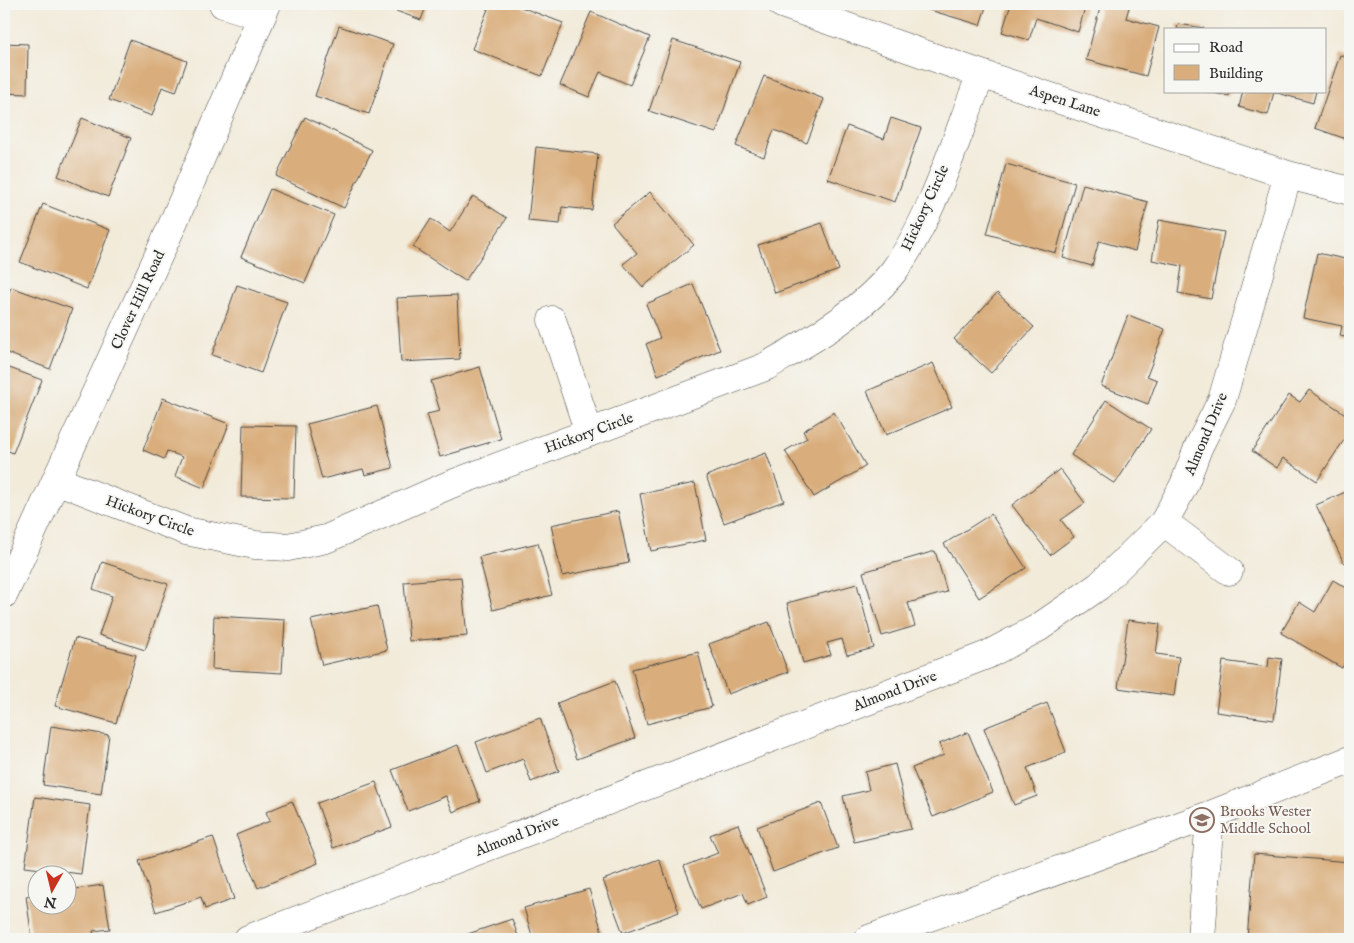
<svg xmlns="http://www.w3.org/2000/svg" width="1354" height="943" viewBox="0 0 1354 943" font-family="'IM FELL English',serif">
<style>
.building{fill:#d9ad7c}
.lines{fill:none;stroke-linecap:round;stroke-linejoin:round}
.minor-casing{stroke:#494845;stroke-width:29}
.minor{stroke:#fff;stroke-width:28}
.labels{text-anchor:middle;dominant-baseline:central;stroke-width:4;stroke-linejoin:round;paint-order:stroke}
.street-label{font-size:15px;fill:#2b2b2b;stroke:#f6f6f2}
.education-label{font-size:15px;fill:#785e54;stroke:#f6f6f2;text-anchor:start}
</style>
<rect width="100%" height="100%" fill="#f6f6f2"/>
<filter id="ink" filterUnits="userSpaceOnUse"><feTurbulence type="fractalNoise" baseFrequency=".02" numOctaves="2"/><feDisplacementMap in="SourceGraphic" scale="10" xChannelSelector="R" yChannelSelector="G"/><feConvolveMatrix kernelMatrix="1 2 1 2 8 2 1 2 1" color-interpolation-filters="sRGB"/></filter>
<filter id="wash" filterUnits="userSpaceOnUse"><feTurbulence type="fractalNoise" baseFrequency=".0096" numOctaves="4" result="noise"/><feDisplacementMap in="SourceGraphic" scale="20" xChannelSelector="R" yChannelSelector="G"/><feGaussianBlur stdDeviation="1.12" result="paint"/><feColorMatrix in="noise" values="0 0 0 0 0 0 0 0 0 0 0 0 0 0 0 0 0 1.4 0 .05"/><feComposite in="paint" operator="in"/></filter>
<g filter="url(#wash)">
<rect width="100%" height="100%" fill="#f2ebda"/>
<g id="blocks">
<path class="building" d="M377 4H427L421 20Z
M490 4H513L563 23 542 76 472 49Z
M927 4H987L980 25 926 9Z
M1011 4H1086L1078 32 1036 18 1029 40 1002 32Z
M1101 4H1130L1126 18 1159 27 1146 76 1086 60Z
M591 12 650 37 630 85 600 72 589 97 560 85Z
M1178 24 1204 28V29H1177Z
M339 26 393 44 369 114 315 96Z
M130 40 187 61 176 92 162 87 152 116 109 100Z
M673 40 740 62 716 133 649 111Z
M4 43 28 44 27 94 4 93Z
M1340 55 1350 59V128L1346 139 1315 128Z
M764 76 824 99 807 143 774 130 764 157 736 146Z
M1203 91H1230L1229 96Z
M1243 91H1316L1313 103 1274 92 1268 115 1239 107Z
M305 117 372 150 344 208 276 176Z
M82 118 131 138 108 197 58 176Z
M891 118 921 128 895 202 828 179 847 126 884 139Z
M536 147 598 154 592 210 562 207 560 224 528 221Z
M1006 164 1075 183 1056 253 987 234Z
M1083 184 1148 202 1135 251 1099 241 1092 266 1063 258Z
M270 189 334 215 305 283 241 257Z
M650 192 694 245 643 287 623 264 637 253 612 223Z
M473 196 507 218 465 281 413 247 431 219 450 232Z
M43 204 110 230 87 289 20 262Z
M1159 220 1224 232 1211 299 1178 293 1182 266 1152 260Z
M822 223 839 270 775 293 758 245Z
M1317 253 1350 260 1345 283 1350 284V338L1340 336 1342 326 1303 318Z
M693 284 720 350 658 375 646 344 660 338 646 304Z
M237 285 287 302 261 373 212 355Z
M11 287 72 309 50 369 4 352V307Z
M997 293 1034 327 991 373 954 339Z
M457 295 460 359 401 362 397 298Z
M1128 315 1165 329 1147 376 1157 380 1148 404 1101 386Z
M933 363 952 407 886 435 867 391Z
M4 366 42 380 13 453 4 449Z
M480 367 501 439 440 457 427 414 440 411 431 381Z
M1309 390 1350 417V431L1317 481 1283 458 1277 468 1252 451 1289 395 1300 402Z
M163 398 229 424 204 488 175 476 182 457 167 451 164 459 143 450Z
M1106 400 1151 429 1115 484 1071 455Z
M377 406 393 468 365 475 363 469 322 479 307 424Z
M834 412 866 466 814 497 785 451 807 438 803 431Z
M243 425 296 426 294 498 241 497Z
M766 453 784 501 724 523 706 476Z
M1060 469 1085 503 1061 520 1074 537 1050 555 1012 505Z
M695 483 706 540 651 551 640 494Z
M1350 490V560L1344 563 1316 505Z
M618 511 629 563 562 576 551 525Z
M991 514 1026 568 979 598 944 544Z
M538 543 552 595 493 610 479 557Z
M935 551 947 592 908 603 915 626 882 636 863 572Z
M102 562 168 584 145 650 99 635 112 596 93 589Z
M461 577 467 636 409 641 404 582Z
M1333 580 1350 590V653L1342 668 1281 633 1299 602 1315 612Z
M857 584 874 648 847 655 842 639 827 643 831 655 803 663 787 603Z
M377 606 387 650 322 665 311 620Z
M214 616 285 620 282 673 212 669Z
M1128 620 1160 624 1156 654 1179 657 1174 696 1118 688Z
M769 622 788 672 728 694 709 644Z
M75 638 136 655 116 723 55 706Z
M698 652 712 707 647 724 632 669Z
M1269 657 1282 659 1274 720 1216 712 1223 661 1268 667Z
M615 681 635 738 577 759 557 703Z
M1047 703 1066 752 1027 768 1037 796 1014 805 984 728Z
M540 718 559 771 531 782 523 759 487 773 476 742Z
M51 726 109 735 101 794 43 785Z
M968 732 993 792 933 817 912 768 944 755 939 744Z
M458 745 480 801 453 812 446 796 408 811 392 770Z
M895 764 911 829 854 842 843 796 869 790 865 772Z
M376 782 392 827 333 848 317 803Z
M35 797 90 805 81 874 25 867Z
M292 801 318 863 258 888 236 835 270 821 266 812Z
M821 803 838 848 773 872 757 827Z
M738 824 767 897 748 905 743 893 701 909 684 866 718 853 710 835Z
M213 837 234 899 205 909 201 897 156 912 139 861Z
M1254 854 1350 862V939H1247Z
M659 859 679 912 623 933 603 880Z
M103 885 110 929 93 931 95 939H32L26 896 38 894V906H68V890Z
M589 889 603 935 590 939H533L524 908Z
M512 919 519 939H453Z"/>
</g>
</g>
<g filter="url(#ink)">
<use href="#blocks" fill-opacity="0" stroke="#494845" stroke-width="1"/>
<g class="lines">
<defs>
<path id="minor" d="M223 4 262 16
M782 4 981 74 1288 175 1350 191
M552 320 589 433
M56 480 186 531 255 545 288 547 326 539 449 485 765 367C809 341 861 313 893 272 932 220 957 135 981 74
M1164 522 1229 571
M4 594 171 228 267 4
M248 939 987 655 1038 628 1099 586 1164 522 1184 485 1198 448 1222 400 1288 175
M869 939 1210 815 1350 760
M1201 939 1210 815"/>
</defs>
<use href="#minor" class="minor-casing"/>
<use href="#minor" class="minor"/>
</g>
</g>
<defs>
<symbol id="school-ring" viewBox="-11 -11 22 22"><circle r="9.5" fill="#f6f6f2" stroke="#8d6e63" stroke-width="1.5"/><path d="M0-5L7-2L0 1L-7-2ZM-4 1L0 2.5L4 1V4Q0 6-4 4Z" fill="#8d6e63"/></symbol>
</defs>
<g fill-rule="evenodd">
<use href="#school-ring" x="1188" y="806" width="28" height="28"/>
</g>
<g class="labels">
<g class="street-label">
<text transform="translate(1065 101) rotate(18)">Aspen Lane</text>
<text transform="translate(925 208) rotate(-65)">Hickory Circle</text>
<text transform="translate(138 300) rotate(-65)">Clover Hill Road</text>
<text transform="translate(589 433) rotate(-20)">Hickory Circle</text>
<text transform="translate(1206 434) rotate(-67)">Almond Drive</text>
<text transform="translate(150 516) rotate(20)">Hickory Circle</text>
<text transform="translate(895 691) rotate(-21)">Almond Drive</text>
<text transform="translate(517 836) rotate(-21)">Almond Drive</text>
</g>
<g class="education-label">
<text x="1220" y="811">Brooks Wester<tspan x="1220" dy="17">Middle School</tspan></text>
</g>
</g>
<rect width="1354" height="943" fill="none" stroke="#f6f6f2" stroke-width="20"/>
<rect x="1164" y="28" width="162" height="65" fill="#f6f6f2" stroke="#a5a5a2"/>
<rect x="1174" y="44" width="25" height="8" fill="#ffffff" stroke="#a5a5a2"/>
<text x="1209" y="52" font-size="15" fill="#2b2b2b">Road</text>
<rect x="1174" y="65" width="25" height="15" fill="#d9ad7c" stroke="#a5a5a2"/>
<text x="1209" y="78" font-size="15" fill="#2b2b2b">Building</text>
<g transform="translate(52 890) rotate(188)"><circle r="24" fill="#f6f6f2" stroke="#a5a5a2"/>
<path d="M0-4L9 19L0 12L-9 19Z" fill="#c8321e"/>
<text y="-8" font-size="14" font-weight="bold" text-anchor="middle" fill="#2b2b2b">N</text>
</g>
</svg>
